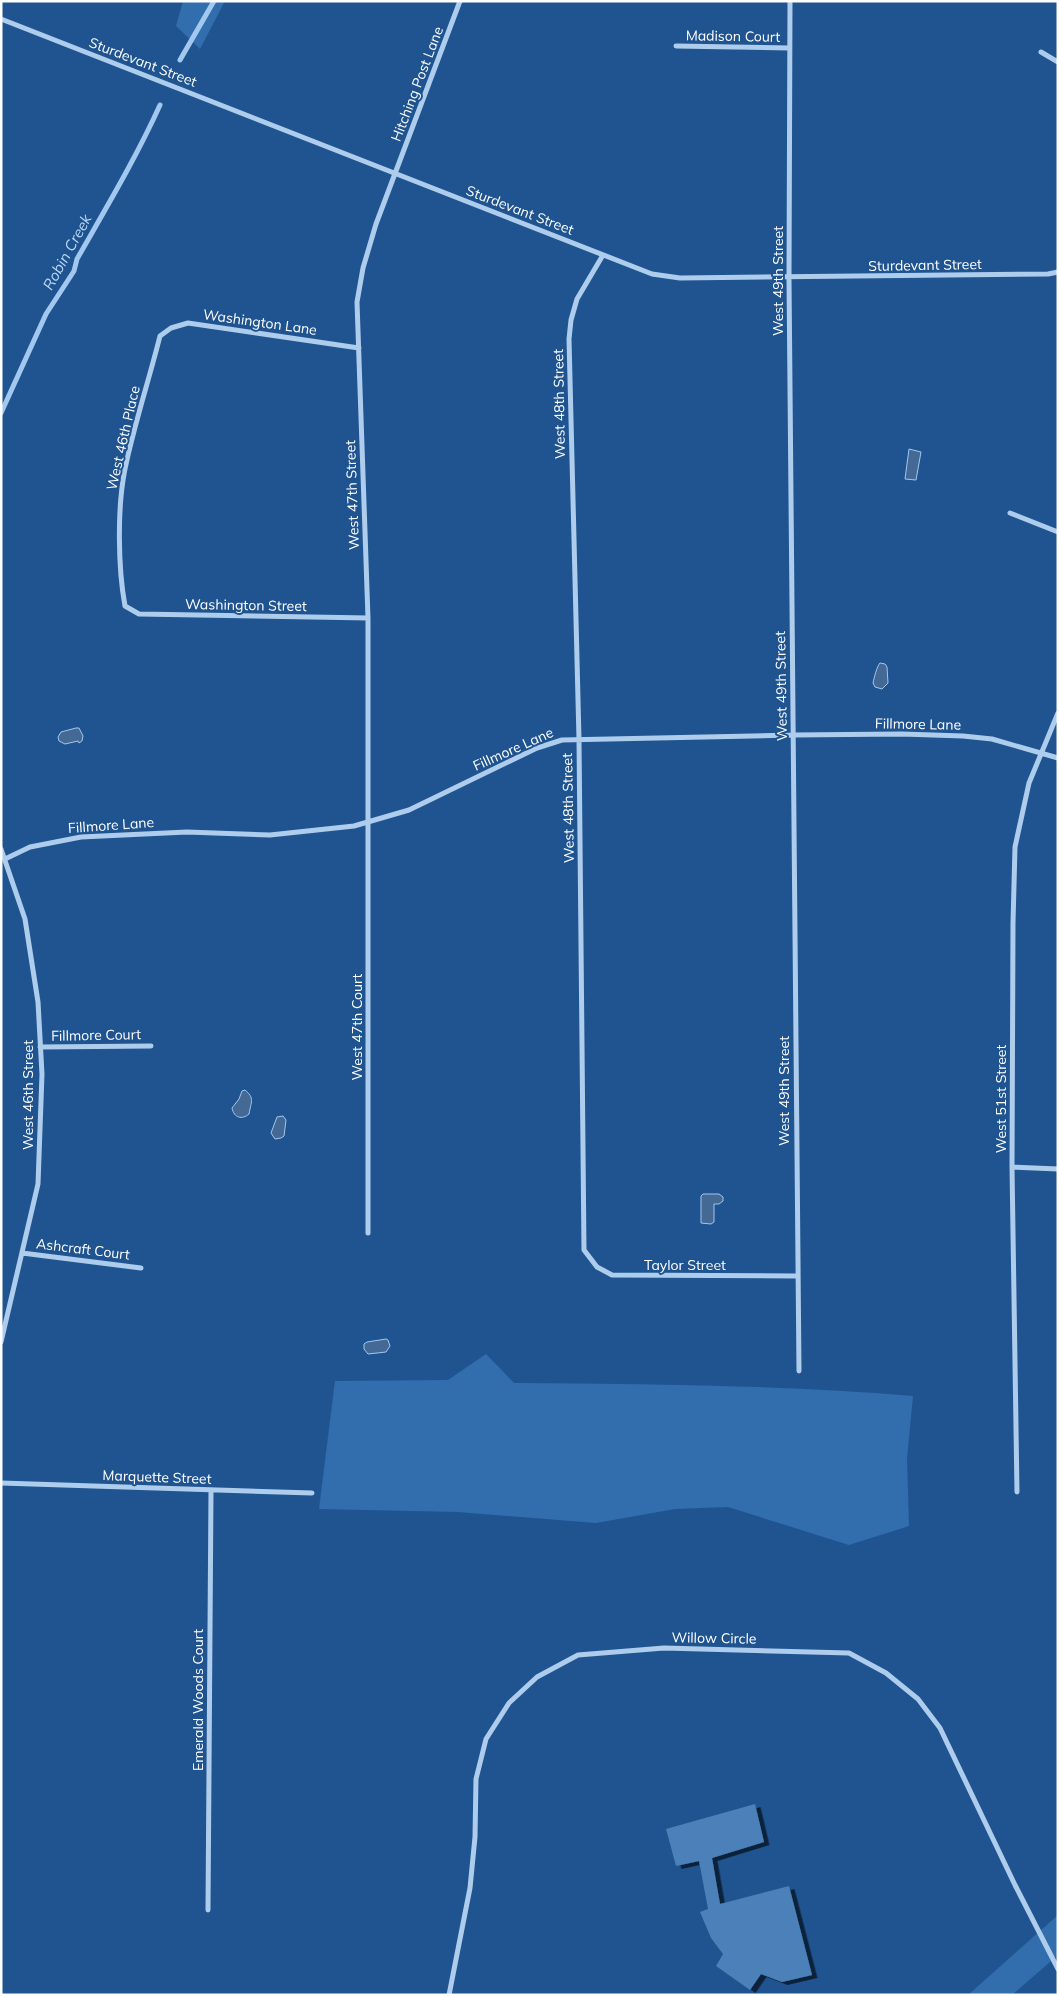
<svg xmlns="http://www.w3.org/2000/svg" width="1059" height="1996" viewBox="0 0 1059 1996" font-family="Mulish,sans-serif">
<style>
.green{fill:#326ead}
.water{fill:#436994;stroke:#a2c8ef}
.lines{fill:none;stroke-linecap:round;stroke-linejoin:round}
.stream{stroke:#a2c8ef;stroke-width:5}
.building{fill:#4b80b8;filter:url(#shadow)}
.minor{stroke:#aecded;stroke-width:5}
.labels{text-anchor:middle;dominant-baseline:central;stroke-width:4;stroke-linejoin:round;paint-order:stroke}
.street-label{font-size:14px;fill:#fff;stroke:#1f5490}
.water-label{font-size:15px;font-style:italic;fill:#bad7f4;stroke:#1f5490}
</style>
<defs>
<filter id="shadow"><feDropShadow dx="5.5" dy="3" stdDeviation="0" flood-color="#0009"/></filter>
</defs>
<rect width="100%" height="100%" fill="#1f5490"/>
<path class="green" d="M183 1H225L200 49 176 26Z
M486 1354 514 1383C647 1384 780 1385 913 1396L907 1458 909 1526 849 1545 728 1507 675 1509 596 1523 458 1512 319 1509 335 1381 448 1380Z
M1058 1915V1955L1012 1995H968Z"/>
<path class="water" d="M909 449 921 452 916 480 905 479Z
M880 663 885 664 887 667 888 683 882 689 875 687 873 683C874 678 877 666 880 663Z
M76 728H79L83 736 82 741 79 743 78 741 65 744 59 741 58 737 61 732Z
M245 1090C255 1098 251 1102 249 1114 242 1120 234 1118 232 1108L239 1099 242 1091Z
M283 1116 286 1120 284 1136 281 1138 275 1139 271 1133 277 1117Z
M703 1194H719L723 1197V1201L719 1204H714V1222L711 1224 701 1223V1196Z
M386 1339 388 1340 390 1346 386 1352 368 1354 364 1349V1344L367 1342Z"/>
<g class="lines">
<path class="stream" d="M180 60 214 1
M1 413 46 314 74 271 77 259C106 208 136 158 160 105"/>
</g>
<path class="building" d="M755 1804 764 1842 712 1858 720 1904 789 1886 812 1975 782 1982 761 1974 750 1990 716 1966 723 1954 711 1938 700 1912 708 1909 699 1861 676 1866 666 1829Z"/>
<g class="lines">
<path class="minor" d="M790 1 789 278 799 1371
M1 19 652 274 680 278 1048 274 1058 272
M676 46 790 48
M1041 52 1058 62
M603 255 577 299 571 320 569 339 579 739 584 1250 597 1267 612 1275 796 1276
M359 348 188 323 171 328 160 336C149 380 134 425 125 469 117 508 118 568 125 606L139 614 368 618
M1010 513 1058 532
M1 849 25 919 38 1002 42 1074 38 1184 1 1342
M5 859 30 847 81 837 187 832 270 835 354 826 409 810 537 748 562 740 793 735 902 734 963 736 992 739 1058 758
M40 1047 151 1046
M1012 1167 1058 1169
M368 1233V618L357 302 363 268 376 224 460 1
M22 1253 141 1268
M1 1483 312 1493
M1017 1492 1012 1167 1013 923 1015 847 1029 783 1058 713
M208 1910 211 1491
M449 1995 470 1888 475 1837 476 1779 486 1739 509 1703 537 1677 578 1655 664 1648 849 1653 886 1673 918 1699 940 1728 1015 1885 1058 1969"/>
</g>
<g class="labels">
<g class="street-label">
<text transform="translate(733 36) rotate(1)">Madison Court</text>
<text transform="translate(143 62) rotate(21)">Sturdevant Street</text>
<text transform="translate(417 84) rotate(-69)">Hitching Post Lane</text>
<text transform="translate(520 210) rotate(21)">Sturdevant Street</text>
<text transform="translate(925 265) rotate(-1)">Sturdevant Street</text>
<text transform="translate(778 281) rotate(-90)">West 49th Street</text>
<text transform="translate(260 322) rotate(8)">Washington Lane</text>
<text transform="translate(559 404) rotate(-91)">West 48th Street</text>
<text transform="translate(123 438) rotate(-77)">West 46th Place</text>
<text transform="translate(352 495) rotate(-92)">West 47th Street</text>
<text transform="translate(246 605) rotate(1)">Washington Street</text>
<text transform="translate(781 686) rotate(-91)">West 49th Street</text>
<text transform="translate(918 724) rotate(1)">Fillmore Lane</text>
<text transform="translate(513 749) rotate(-24)">Fillmore Lane</text>
<text transform="translate(568 808) rotate(-91)">West 48th Street</text>
<text transform="translate(111 825) rotate(-4)">Fillmore Lane</text>
<text transform="translate(357 1027) rotate(-90)">West 47th Court</text>
<text transform="translate(96 1035) rotate(-1)">Fillmore Court</text>
<text transform="translate(784 1091) rotate(-90)">West 49th Street</text>
<text transform="translate(28 1095) rotate(-90)">West 46th Street</text>
<text transform="translate(1001 1099) rotate(-90)">West 51st Street</text>
<text transform="translate(83 1249) rotate(7)">Ashcraft Court</text>
<text x="685" y="1265">Taylor Street</text>
<text transform="translate(157 1477) rotate(2)">Marquette Street</text>
<text transform="translate(714 1638) rotate(1)">Willow Circle</text>
<text transform="translate(198 1700) rotate(-90)">Emerald Woods Court</text>
</g>
<g class="water-label">
<text transform="translate(67 252) rotate(-61)">Robin Creek</text>
</g>
</g>
<rect width="1059" height="1996" fill="none" stroke="#ffffff" stroke-width="5"/>
</svg>
